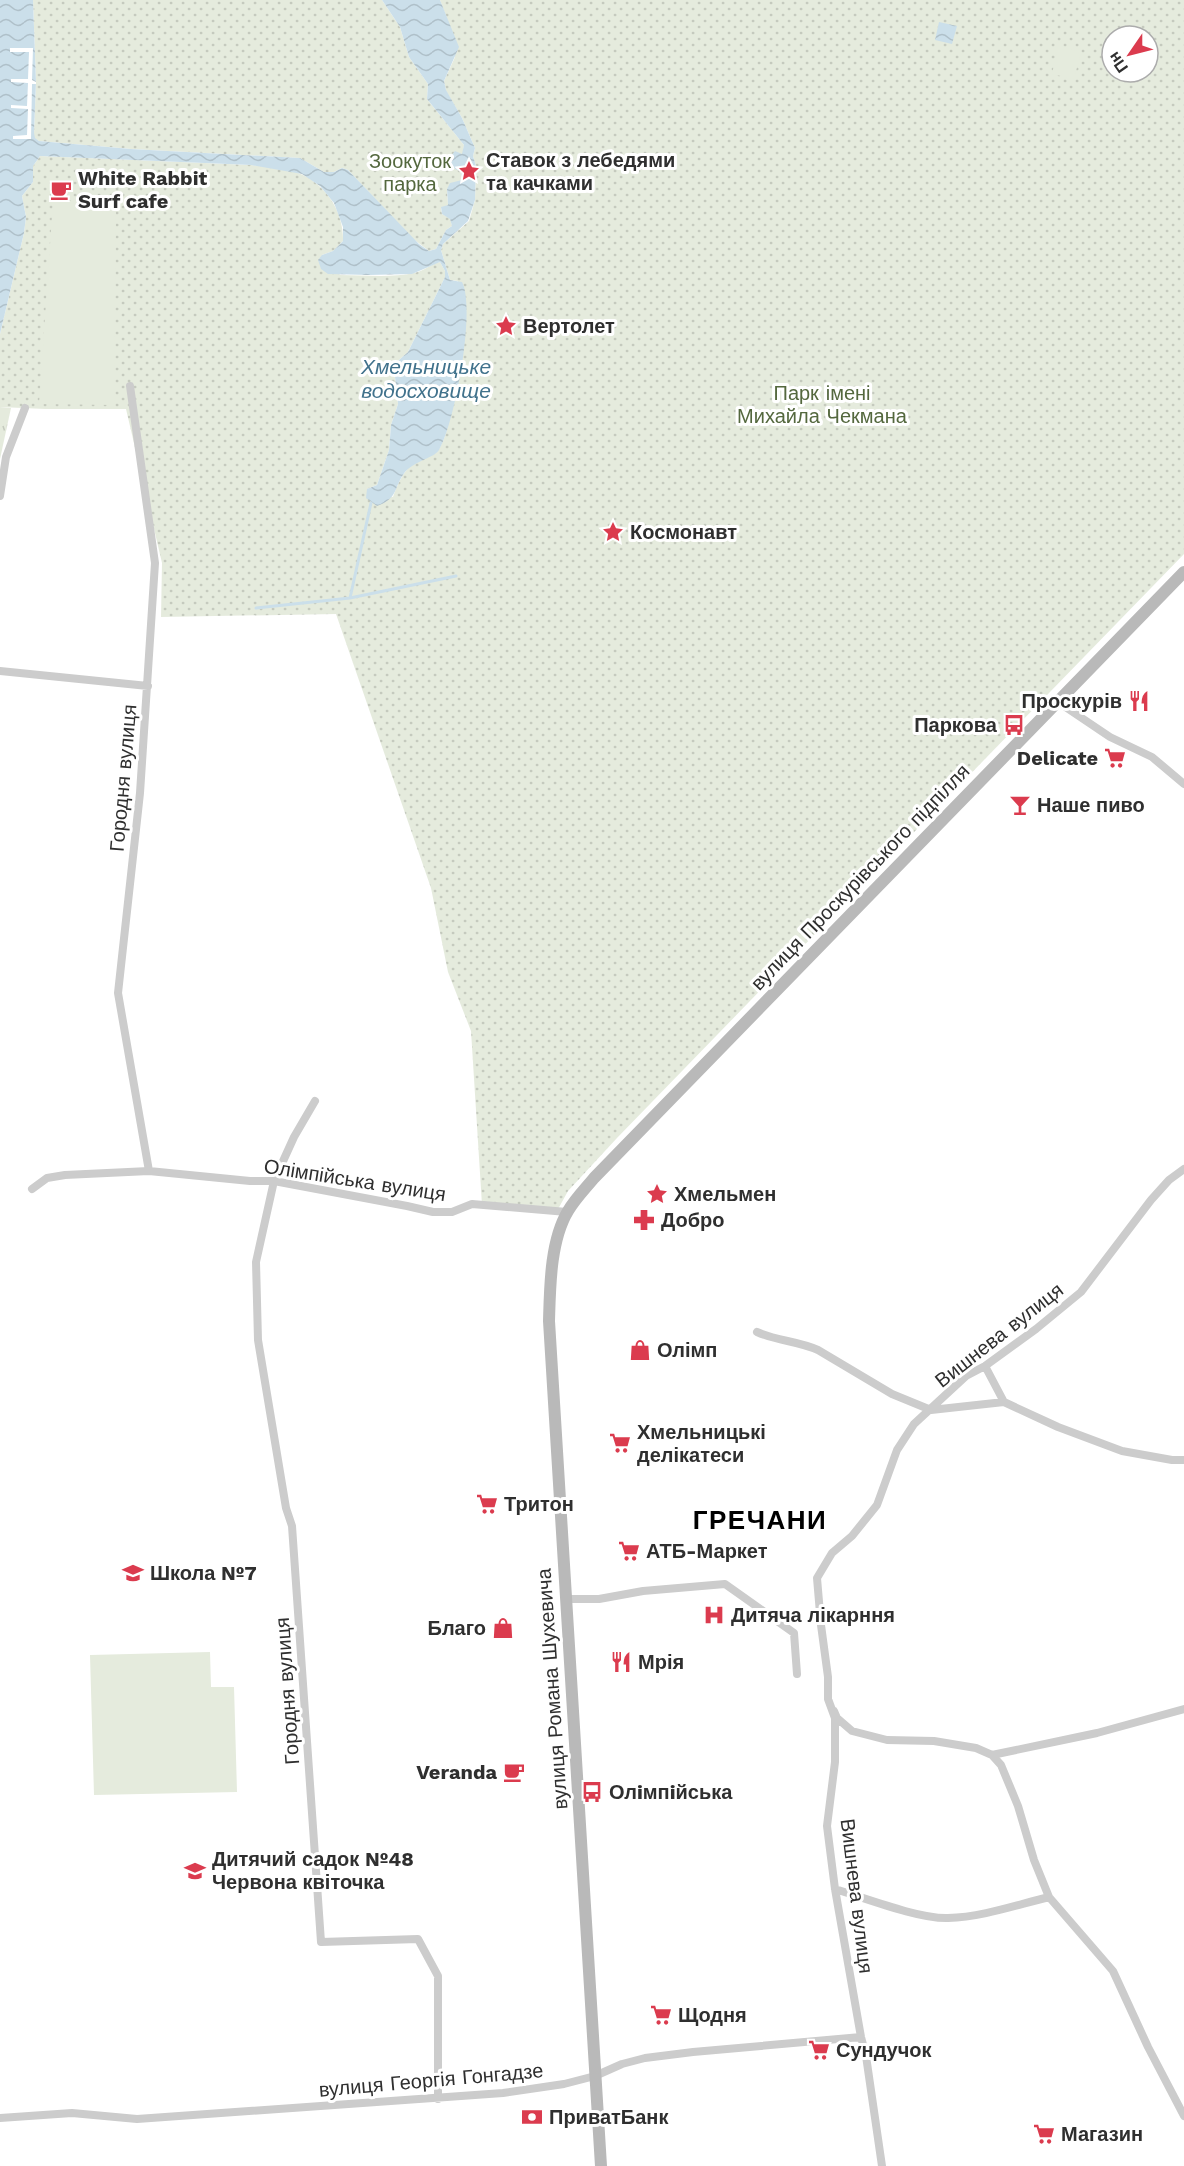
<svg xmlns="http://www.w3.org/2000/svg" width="1184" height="2166" viewBox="0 0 1184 2166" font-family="'Work Sans',sans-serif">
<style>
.grass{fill:url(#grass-tufts)}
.park{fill:url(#park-dots);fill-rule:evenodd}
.pitch{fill:#e5ebdd}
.water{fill:url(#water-waves)}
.pier{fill:#fff}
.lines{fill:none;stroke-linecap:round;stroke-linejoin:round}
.stream{stroke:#cbdfea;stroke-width:3}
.street{stroke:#ccc;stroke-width:8}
.secondary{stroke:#b9b9b9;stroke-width:12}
.labels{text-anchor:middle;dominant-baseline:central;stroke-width:6;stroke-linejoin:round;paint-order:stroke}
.poi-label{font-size:20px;font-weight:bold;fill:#2f2f2f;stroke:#fff;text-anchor:start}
.park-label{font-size:20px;fill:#54683e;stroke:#fff}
.street-label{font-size:20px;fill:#2f2f2f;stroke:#fff}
.water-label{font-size:21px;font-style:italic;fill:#41728c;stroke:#fff}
.district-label{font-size:26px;font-weight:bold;letter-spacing:1.5px;fill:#000;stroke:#fff}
</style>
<defs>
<pattern id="grass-tufts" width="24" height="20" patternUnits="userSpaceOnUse" patternTransform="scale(1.5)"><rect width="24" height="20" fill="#e5ebdd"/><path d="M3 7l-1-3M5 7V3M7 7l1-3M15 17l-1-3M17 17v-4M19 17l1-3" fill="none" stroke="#c5cabe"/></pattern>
<pattern id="park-dots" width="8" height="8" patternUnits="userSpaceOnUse" patternTransform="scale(1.5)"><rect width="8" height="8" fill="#e5ebdd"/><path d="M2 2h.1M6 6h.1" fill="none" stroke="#c5cabe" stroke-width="1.8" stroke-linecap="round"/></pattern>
<pattern id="water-waves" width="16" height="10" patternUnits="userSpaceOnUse" patternTransform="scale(1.5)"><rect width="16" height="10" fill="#cbdfea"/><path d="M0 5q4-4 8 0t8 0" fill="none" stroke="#afc0c9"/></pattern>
</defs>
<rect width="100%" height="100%" fill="#fff"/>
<path class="grass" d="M0 407 11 408 0 459Z"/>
<path class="park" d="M33 0H382L400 27 409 57 428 84 427 99 464 145 461 171 462 180 447 189 448 205 441 208 442 214 450 218 452 226 446 230 436 249 429 251 412 238 348 170 342 168 334 172H324L300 158 131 149 39 141 34 138V133L36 82Z
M440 0H1184V554L617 1138 568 1191 557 1211 482 1205 471 1031 448 972 431 888 336 614 161 617 162 563 126 409H45L0 407V334L24 233 26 217 22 196 33 182V166L40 156 251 165C267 167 288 168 303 175 328 187 344 214 343 241L333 251 322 255 340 275C364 275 391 278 414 273 424 271 431 264 440 262L445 271V277L408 352 399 360 395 377 398 404 391 425 389 450 377 485 367 489 393 497C399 481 406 464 423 458 429 456 435 455 439 449 458 423 456 317 458 281L450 280 441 250 443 244 469 221 475 200 476 166 473 156 475 148 462 118 446 91 444 81 455 57 453 35ZM1112 36H1148V72H1112Z"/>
<path class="pitch" d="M1058 45 1081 52 1074 79 1052 74Z
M53 201H116L114 405 39 404Z
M210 1652 211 1687H234L237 1792 94 1795 90 1655Z"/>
<path class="water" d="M0 0H33L36 82 34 133 35 138 39 141 131 149 300 158 324 172H334L342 168 348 170 419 244 429 251 436 249 446 230 452 226 450 219 442 214 441 207 448 205 447 189 450 183 462 180 461 171 455 169 450 163V157L455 151 462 154 464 145 427 99 428 84 409 57 400 27 382 0H440L459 47 444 81 446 90 462 118 475 148 473 156 476 166 475 200 468 221 443 244 441 250 450 280 462 282C476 308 455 423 439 450 434 458 416 460 405 472 393 488 399 498 377 506L366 498 367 489 377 485 389 450 391 425 398 404 395 377 396 368 399 360 408 352 445 277V271L440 262 412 274 369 275 328 274 321 269 318 260 322 255 333 251 343 241V227L334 203 320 186 302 174 251 165 40 156 33 166V182L22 196 26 217 24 233 0 334Z
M939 22 957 26 952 44 935 40Z"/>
<path class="pier" d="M10 48H33L32 80 36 82V84H32L31 139H13V136L27 135 28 109 11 108V105L27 106 28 83 11 82V79H28L29 52H10Z"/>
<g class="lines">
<path class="stream" d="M350 598 456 576
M256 608 350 598 371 503"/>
<path class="street" d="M130 386 155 563 140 793 118 993 149 1171
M0 496 6 457 25 408
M0 671 148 686
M1058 702 1110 737 1152 757 1184 784
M315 1101 294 1137 274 1181 256 1262 258 1340 286 1508 292 1526 321 1942 418 1939 438 1976V2099
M32 1189 47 1178 65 1175 149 1171 250 1181H274L407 1206 433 1212H452L472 1204 567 1212
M757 1332C777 1341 798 1341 818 1350L892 1394 931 1410 1004 1402 1058 1427 1122 1451 1172 1460H1184
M985 1366 1004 1402
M566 1599H599L643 1591 725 1584 794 1633 797 1674
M834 1711 837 1718 852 1731 887 1740 934 1741 976 1748 992 1755 1001 1765 1018 1806 1034 1860 1049 1897 1113 1971 1148 2047 1184 2116
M992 1755 1097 1733 1184 1709
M835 1889C865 1898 919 1919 948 1918 982 1917 1016 1905 1049 1897
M0 2118 72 2113 137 2119 503 2093 564 2084 595 2076 622 2064 645 2058 693 2052 861 2037
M882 2166 866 2056 861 2037 835 1889 827 1826 835 1762V1718L828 1699V1677L821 1625 817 1578 832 1553 852 1536 877 1505 897 1450 914 1424 966 1376 985 1366 1036 1329 1081 1292 1151 1200 1169 1180 1184 1169"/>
<path class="secondary" d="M601 2166 549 1321C550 1288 550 1241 568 1211 575 1199 585 1189 594 1178L1184 572"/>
</g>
<defs>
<symbol id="sight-bare" viewBox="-9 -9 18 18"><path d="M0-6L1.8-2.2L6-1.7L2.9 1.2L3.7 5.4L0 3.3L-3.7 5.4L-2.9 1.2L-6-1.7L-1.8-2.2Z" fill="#db3b4e" stroke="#fff" stroke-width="2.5" paint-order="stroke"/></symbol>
<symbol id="cafe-bare" viewBox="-9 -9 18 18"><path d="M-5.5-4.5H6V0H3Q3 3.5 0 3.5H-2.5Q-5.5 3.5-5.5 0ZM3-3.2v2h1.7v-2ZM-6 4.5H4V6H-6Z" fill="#db3b4e" stroke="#fff" stroke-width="2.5" paint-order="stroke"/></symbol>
<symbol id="restaurant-bare" viewBox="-9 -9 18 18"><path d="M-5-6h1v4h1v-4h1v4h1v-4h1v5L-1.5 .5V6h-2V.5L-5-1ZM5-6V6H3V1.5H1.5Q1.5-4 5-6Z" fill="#db3b4e" stroke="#fff" stroke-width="2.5" paint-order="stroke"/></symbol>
<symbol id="bus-bare" viewBox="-9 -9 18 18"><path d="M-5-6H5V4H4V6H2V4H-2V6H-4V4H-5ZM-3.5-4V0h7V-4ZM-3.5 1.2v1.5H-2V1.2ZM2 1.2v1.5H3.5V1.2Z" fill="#db3b4e" stroke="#fff" stroke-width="2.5" paint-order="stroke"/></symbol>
<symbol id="supermarket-bare" viewBox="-9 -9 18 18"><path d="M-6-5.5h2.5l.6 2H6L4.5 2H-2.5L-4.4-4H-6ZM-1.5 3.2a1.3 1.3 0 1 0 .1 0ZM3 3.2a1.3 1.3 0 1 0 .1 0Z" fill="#db3b4e" stroke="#fff" stroke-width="2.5" paint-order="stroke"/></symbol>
<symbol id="bar-bare" viewBox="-9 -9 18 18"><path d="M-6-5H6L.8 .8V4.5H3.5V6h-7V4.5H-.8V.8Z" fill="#db3b4e" stroke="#fff" stroke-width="2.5" paint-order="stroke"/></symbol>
<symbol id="pharmacy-bare" viewBox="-9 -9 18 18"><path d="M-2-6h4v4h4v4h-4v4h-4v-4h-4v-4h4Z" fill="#db3b4e" stroke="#fff" stroke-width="2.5" paint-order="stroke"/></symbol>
<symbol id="shop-bare" viewBox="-9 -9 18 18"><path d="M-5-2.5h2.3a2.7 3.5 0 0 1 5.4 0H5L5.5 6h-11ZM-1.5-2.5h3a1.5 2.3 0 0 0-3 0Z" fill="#db3b4e" stroke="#fff" stroke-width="2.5" paint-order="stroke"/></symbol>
<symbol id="school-bare" viewBox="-9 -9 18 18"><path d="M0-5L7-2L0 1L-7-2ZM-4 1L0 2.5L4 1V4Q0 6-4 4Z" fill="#db3b4e" stroke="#fff" stroke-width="2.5" paint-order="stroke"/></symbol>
<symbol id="hospital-bare" viewBox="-9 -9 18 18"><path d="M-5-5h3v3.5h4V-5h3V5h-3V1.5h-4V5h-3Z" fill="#db3b4e" stroke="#fff" stroke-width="2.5" paint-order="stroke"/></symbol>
<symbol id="bank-bare" viewBox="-9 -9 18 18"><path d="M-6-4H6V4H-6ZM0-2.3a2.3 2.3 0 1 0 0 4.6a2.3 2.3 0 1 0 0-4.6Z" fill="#db3b4e" stroke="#fff" stroke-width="2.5" paint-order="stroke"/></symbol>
</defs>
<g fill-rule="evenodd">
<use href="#sight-bare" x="454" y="156" width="30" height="30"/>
<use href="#cafe-bare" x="46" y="175" width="30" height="30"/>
<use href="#sight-bare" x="491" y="311" width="30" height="30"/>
<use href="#sight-bare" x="598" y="517" width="30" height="30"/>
<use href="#restaurant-bare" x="1124" y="686" width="30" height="30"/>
<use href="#bus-bare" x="999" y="710" width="30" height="30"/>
<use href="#supermarket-bare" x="1100" y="743" width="30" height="30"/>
<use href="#bar-bare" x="1005" y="790" width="30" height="30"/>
<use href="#sight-bare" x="642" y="1179" width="30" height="30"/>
<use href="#pharmacy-bare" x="629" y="1205" width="30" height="30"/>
<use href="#shop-bare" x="625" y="1335" width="30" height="30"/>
<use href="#supermarket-bare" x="605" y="1428" width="30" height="30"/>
<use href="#supermarket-bare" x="472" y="1489" width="30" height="30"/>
<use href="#supermarket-bare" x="614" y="1536" width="30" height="30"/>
<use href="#school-bare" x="118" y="1558" width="30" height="30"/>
<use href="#hospital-bare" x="699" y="1600" width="30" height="30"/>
<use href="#shop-bare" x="488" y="1613" width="30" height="30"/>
<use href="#restaurant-bare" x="606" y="1647" width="30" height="30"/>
<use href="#cafe-bare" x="499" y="1757" width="30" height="30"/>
<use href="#bus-bare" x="577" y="1777" width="30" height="30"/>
<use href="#school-bare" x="180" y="1856" width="30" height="30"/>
<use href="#supermarket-bare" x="646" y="2000" width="30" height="30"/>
<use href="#supermarket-bare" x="804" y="2035" width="30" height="30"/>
<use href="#bank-bare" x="517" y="2102" width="30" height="30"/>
<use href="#supermarket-bare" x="1029" y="2119" width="30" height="30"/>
</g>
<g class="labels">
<g class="poi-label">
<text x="486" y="160">Ставок з лебедями<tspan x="486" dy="23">та качками</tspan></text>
<text x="78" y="178">White Rabbit<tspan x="78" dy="23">Surf cafe</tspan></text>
<text x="523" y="326">Вертолет</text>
<text x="630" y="532">Космонавт</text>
<text x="1122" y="701" text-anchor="end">Проскурів</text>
<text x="997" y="725" text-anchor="end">Паркова</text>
<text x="1098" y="758" text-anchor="end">Delicate</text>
<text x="1037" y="805">Наше пиво</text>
<text x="674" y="1194">Хмельмен</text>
<text x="661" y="1220">Добро</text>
<text x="657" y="1350">Олімп</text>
<text x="637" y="1432">Хмельницькі<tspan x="637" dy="23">делікатеси</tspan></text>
<text x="504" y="1504">Тритон</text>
<text x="646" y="1551">АТБ-Маркет</text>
<text x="150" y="1573">Школа №7</text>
<text x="731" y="1615">Дитяча лікарння</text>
<text x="486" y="1628" text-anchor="end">Благо</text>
<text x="638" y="1662">Мрія</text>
<text x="497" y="1772" text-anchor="end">Veranda</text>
<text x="609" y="1792">Олiмпiйська</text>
<text x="212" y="1859">Дитячий садок №48<tspan x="212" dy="23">Червона квіточка</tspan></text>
<text x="678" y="2015">Щодня</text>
<text x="836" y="2050">Сундучок</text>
<text x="549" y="2117">ПриватБанк</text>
<text x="1061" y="2134">Магазин</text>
</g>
<g class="park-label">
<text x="410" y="161">Зоокуток<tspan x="410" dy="23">парка</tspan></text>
<text x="822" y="393">Парк імені<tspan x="822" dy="23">Михайла Чекмана</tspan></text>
</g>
<g class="street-label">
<text transform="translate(123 778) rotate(-85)">Городня вулиця</text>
<text transform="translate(860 877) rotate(-46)">вулиця Проскурівського підпілля</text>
<text transform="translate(355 1180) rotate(9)">Олімпійська вулиця</text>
<text transform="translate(999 1335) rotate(-38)">Вишнева вулиця</text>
<text transform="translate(552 1689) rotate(-94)">вулиця Романа Шухевича</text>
<text transform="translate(287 1691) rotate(-94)">Городня вулиця</text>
<text transform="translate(857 1896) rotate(83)">Вишнева вулиця</text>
<text transform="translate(431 2080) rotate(-5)">вулиця Георгія Гонгадзе</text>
</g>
<g class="water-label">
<text x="426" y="366">Хмельницьке<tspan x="426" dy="24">водосховище</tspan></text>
</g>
<g class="district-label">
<text x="760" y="1520">ГРЕЧАНИ</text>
</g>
</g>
<g transform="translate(1130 54) rotate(235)"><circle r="28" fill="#ffffff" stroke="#acacac" stroke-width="1.5"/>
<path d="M0-4.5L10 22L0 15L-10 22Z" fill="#db3b4e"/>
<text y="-9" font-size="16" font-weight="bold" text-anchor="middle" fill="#2f2f2f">Пн</text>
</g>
</svg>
